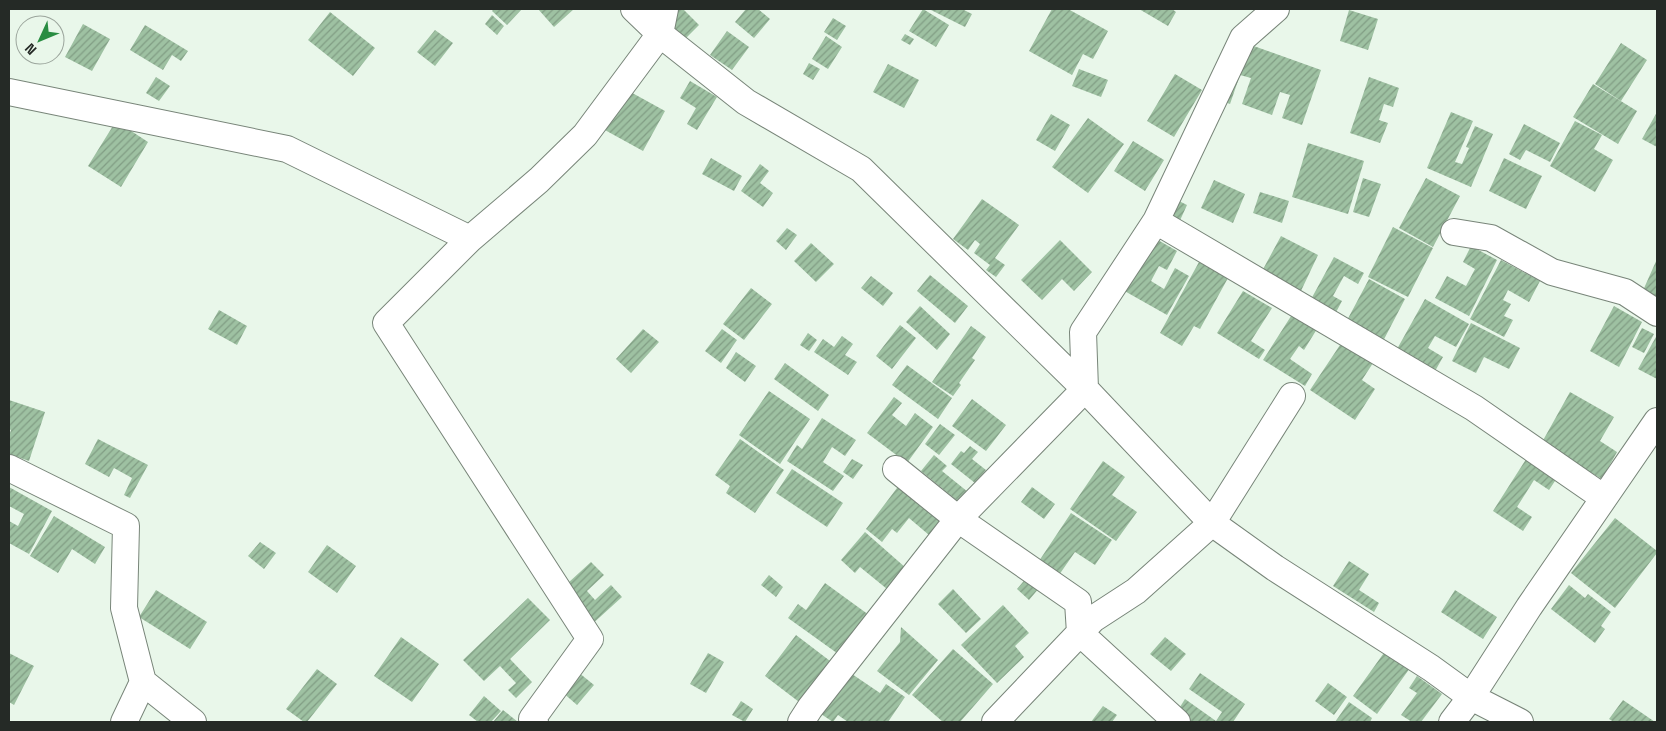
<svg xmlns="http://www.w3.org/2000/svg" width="1666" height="731" viewBox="0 0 1666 731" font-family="'Space Grotesk',sans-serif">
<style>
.building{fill:url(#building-hatch)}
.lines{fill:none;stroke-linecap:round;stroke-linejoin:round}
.minor-casing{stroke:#788579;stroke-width:28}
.minor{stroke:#fff;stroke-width:26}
</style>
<defs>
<pattern id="building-hatch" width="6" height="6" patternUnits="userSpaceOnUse" patternTransform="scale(1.25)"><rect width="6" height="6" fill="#9ec1a2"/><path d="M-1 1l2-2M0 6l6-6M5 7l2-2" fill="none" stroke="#819d84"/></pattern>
</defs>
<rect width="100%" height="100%" fill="#e9f7ea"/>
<path class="building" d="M494 9H522L507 25 492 11Z
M538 9H574L554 27Z
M663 9H683L699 25 685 39 659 13Z
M746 9H758L770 19 754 38 735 22Z
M923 9 949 25 936 47 909 31Z
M929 9H962L972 14 965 27Z
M1052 9H1068L1108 31 1093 59 1083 54 1072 75 1029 51Z
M1139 9H1172L1176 12 1168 26Z
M1349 10 1378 19 1368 50 1340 41Z
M330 12 375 48 353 76 308 40Z
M492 15 504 26 497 35 485 24Z
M833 18 846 26 837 40 824 32Z
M83 24 110 39 92 71 65 57Z
M145 25 188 51 181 61 172 55 163 70 130 50Z
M435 30 453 43 435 66 417 52Z
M727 31 749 47 732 70 710 55Z
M905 34 914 39 910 45 901 40Z
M826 36 842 47 828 69 812 59Z
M1234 39 1321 70 1302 125 1282 118 1290 95 1280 92 1272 115 1242 104 1251 78 1240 75 1230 104 1213 98Z
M1621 43 1647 60 1621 101 1595 84Z
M809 63 820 69 813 80 803 74Z
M888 64 919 80 904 108 873 92Z
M1079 69 1108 80 1101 97 1072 86Z
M1175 74 1202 90 1174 137 1147 121Z
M156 77 170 86 159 101 146 93Z
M1369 77 1399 88 1393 107 1384 104 1379 120 1388 123 1380 143 1350 133Z
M690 81 717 97 697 130 687 124 696 108 680 98Z
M616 84 665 111 643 151 594 124Z
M1593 84 1637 111 1618 144 1573 117Z
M1451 112 1473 121 1455 162 1462 164 1469 148 1466 147 1475 126 1493 134 1471 187 1427 168Z
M1657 112V147L1642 139Z
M1051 114 1070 125 1055 151 1036 140Z
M1088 118 1124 144 1088 193 1052 167Z
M116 121 148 142 121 187 88 166Z
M1575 121 1602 135 1594 149 1613 160 1595 192 1550 166Z
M1524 124 1560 143 1550 162 1526 150 1520 160 1509 154Z
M1133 141 1164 160 1145 191 1114 171Z
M1308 143 1364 161 1348 214 1292 197Z
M711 158 742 176 734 191 702 174Z
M1504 158 1542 176 1526 209 1489 191Z
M760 164 769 171 760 183 773 193 763 207 741 191Z
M1363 178 1381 184 1369 217 1353 212Z
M1426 178 1460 196 1433 247 1399 228Z
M1214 180 1245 194 1233 223 1201 208Z
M1260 192 1289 201 1282 223 1253 213Z
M1167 195 1187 205 1177 227 1156 217Z
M982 199 1019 225 995 258 1005 265 996 277 986 270 990 265 974 253 980 244 975 240 968 250 953 239Z
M1393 227 1433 248 1408 297 1368 277Z
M787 228 797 235 786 250 776 241Z
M1151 236 1177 251 1167 270 1159 266 1151 281 1164 289 1175 268 1189 276 1167 315 1121 289Z
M1281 236 1318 255 1300 293 1261 273Z
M1060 240 1092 272 1074 291 1062 279 1042 300 1021 280Z
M811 243 834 264 816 282 794 261Z
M1471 246 1497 260 1469 316 1435 298 1447 276 1466 286 1475 269 1463 262Z
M1334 257 1364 273 1358 284 1344 276 1333 296 1342 301 1334 316 1309 303Z
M1657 259V303L1641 295Z
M1501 260 1540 281 1529 302 1508 290 1503 300 1511 304 1504 316 1513 320 1504 337 1470 319Z
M1199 262 1228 278 1200 329 1194 326 1182 346 1160 333Z
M930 275 968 306 955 323 917 291Z
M871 276 893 293 883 306 861 288Z
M1369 279 1405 299 1381 345 1344 326Z
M751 288 772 304 744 340 723 324Z
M1243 291 1272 308 1251 341 1265 350 1259 359 1217 333Z
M1425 299 1469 324 1456 347 1435 336 1428 348 1443 357 1430 380 1392 358Z
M920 306 950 334 937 350 906 322Z
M1614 306 1642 322 1619 367 1590 351Z
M219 310 247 326 237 345 208 329Z
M1293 313 1317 329 1304 350 1299 346 1290 359 1312 374 1305 386 1263 360Z
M1471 323 1520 348 1509 369 1484 357 1476 373 1452 361Z
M900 325 916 338 892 369 876 356Z
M971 326 986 337 972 358 975 360 959 383 961 385 953 396 932 382Z
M1642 328 1654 334 1644 353 1632 347Z
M643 329 659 342 631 373 616 359Z
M722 329 737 340 721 363 705 351Z
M808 333 817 340 809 351 800 345Z
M1657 335V379L1638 369Z
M842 336 853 344 845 355 857 362 848 375 814 352 823 339 834 347Z
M1342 342 1373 363 1362 380 1375 389 1355 420 1310 390Z
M736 352 756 366 745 382 726 368Z
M785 363 829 395 818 411 774 379Z
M907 365 952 398 938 419 892 385Z
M769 391 810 419 780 464 739 435Z
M1570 392 1614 417 1600 441 1617 452 1602 479 1541 444Z
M894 397 902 403 892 415 906 426 915 413 933 427 907 463 867 433Z
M972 399 1006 425 986 451 952 426Z
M9 400 45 412 29 461 9 454V436L11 430 9 429Z
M822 418 856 440 845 456 832 447 823 462 844 476 833 491 787 461 797 445 802 449Z
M940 424 955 435 939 455 925 444Z
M98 439 148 465 130 498 124 495 132 478 114 468 109 477 85 464Z
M740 439 784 470 755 513 726 493 730 486 715 475Z
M970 446 978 452 972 459 986 470 975 483 951 464 961 451 964 453Z
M934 455 947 466 942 471 968 492 959 502 921 471Z
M1528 456 1559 475 1549 490 1534 480 1517 507 1532 517 1523 531 1493 511Z
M852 459 863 465 853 479 843 472Z
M1103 461 1125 477 1112 495 1137 512 1116 541 1070 509Z
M792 469 843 503 827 527 776 493Z
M900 484 943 518 929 535 909 518 897 533 892 529 882 542 866 529Z
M9 487 52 511 29 554 9 543V521L18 526 24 514 9 506Z
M1032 487 1055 504 1044 519 1021 502Z
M1071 513 1112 540 1095 565 1075 552 1059 575 1039 561Z
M54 516 105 547 95 564 72 549 58 573 30 556Z
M1615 518 1657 551V553L1615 608 1571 573Z
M865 532 906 568 887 589 860 567 855 573 841 560Z
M260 542 276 553 264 569 248 556Z
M327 545 356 566 337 593 308 572Z
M1349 561 1369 574 1359 590 1379 603 1374 612 1333 586Z
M591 562 604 575 587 591 595 600 611 585 622 597 589 627 557 593Z
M769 575 783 587 776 597 761 585Z
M1028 576 1040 587 1029 600 1017 589Z
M825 583 869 615 841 656 788 618 798 604 806 610Z
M1569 585 1585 598 1588 594 1611 612 1601 626 1605 629 1595 643 1551 609Z
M953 589 981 619 966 633 938 604Z
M156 590 207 622 190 649 139 617Z
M1455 590 1497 617 1483 639 1441 612Z
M528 598 550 620 510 659 532 682 516 698 508 690 516 683 500 666 484 681 463 660Z
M1003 605 1029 633 1015 646 1024 657 997 683 961 645Z
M901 627 938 660 909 695 877 671 900 642Z
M796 635 834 664 803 705 765 676Z
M401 637 439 664 412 702 374 676Z
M1165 637 1186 654 1171 671 1150 654Z
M953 649 993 684 960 722H943L912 695Z
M1386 650 1410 668 1377 714 1353 696Z
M9 653 34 666 14 705 9 702Z
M708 653 724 662 706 693 690 684Z
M317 669 337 684 307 722H304L286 709Z
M578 672 594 685 577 705 561 691Z
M849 672 880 693 886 684 905 697 888 722H848L838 715 833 722 821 714Z
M1200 673 1245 704 1233 722H1186L1175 715 1185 699 1216 721 1222 712 1189 689Z
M1417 676 1442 694 1421 722H1412L1401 715 1417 693 1409 688Z
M1328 683 1347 697 1334 715 1315 701Z
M484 696 501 711 491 722H478L469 715Z
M1623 700 1655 722H1614L1609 719Z
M741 701 753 709 745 722 732 715Z
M1349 702 1372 718 1370 722H1335Z
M1103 706 1117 715 1112 722H1091Z
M503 710 518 722H493Z"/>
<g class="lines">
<defs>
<path id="minor" d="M634 9 660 34 746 102 861 169 1085 389 1212 523 1275 568 1431 668 1471 697 1520 722
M9 92 287 149 470 239
M1156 221 1474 408 1604 498
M1454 232 1491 238 1552 272 1625 292 1657 313
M9 468 126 526 124 608 143 682 124 722
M896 469 958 519 1078 602 1080 633 1177 722
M143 682 193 722
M535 722 532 719 590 639 386 323 470 239 539 180 585 135 660 34 665 9
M801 722 810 708 958 519 1085 389 1083 332 1156 221 1243 38 1276 9
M995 722 1093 619 1136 591 1212 523 1292 396
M1452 722 1471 697 1529 607 1657 421"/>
</defs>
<use href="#minor" class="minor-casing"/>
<use href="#minor" class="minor"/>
</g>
<rect width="1666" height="731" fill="none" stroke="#252a26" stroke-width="20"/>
<g transform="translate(40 40) rotate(226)"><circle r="24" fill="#e9f7ea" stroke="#9ba59c"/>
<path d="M0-4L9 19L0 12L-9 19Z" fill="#298d42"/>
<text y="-8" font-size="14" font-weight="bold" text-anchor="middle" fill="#252a26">N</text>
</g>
</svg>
